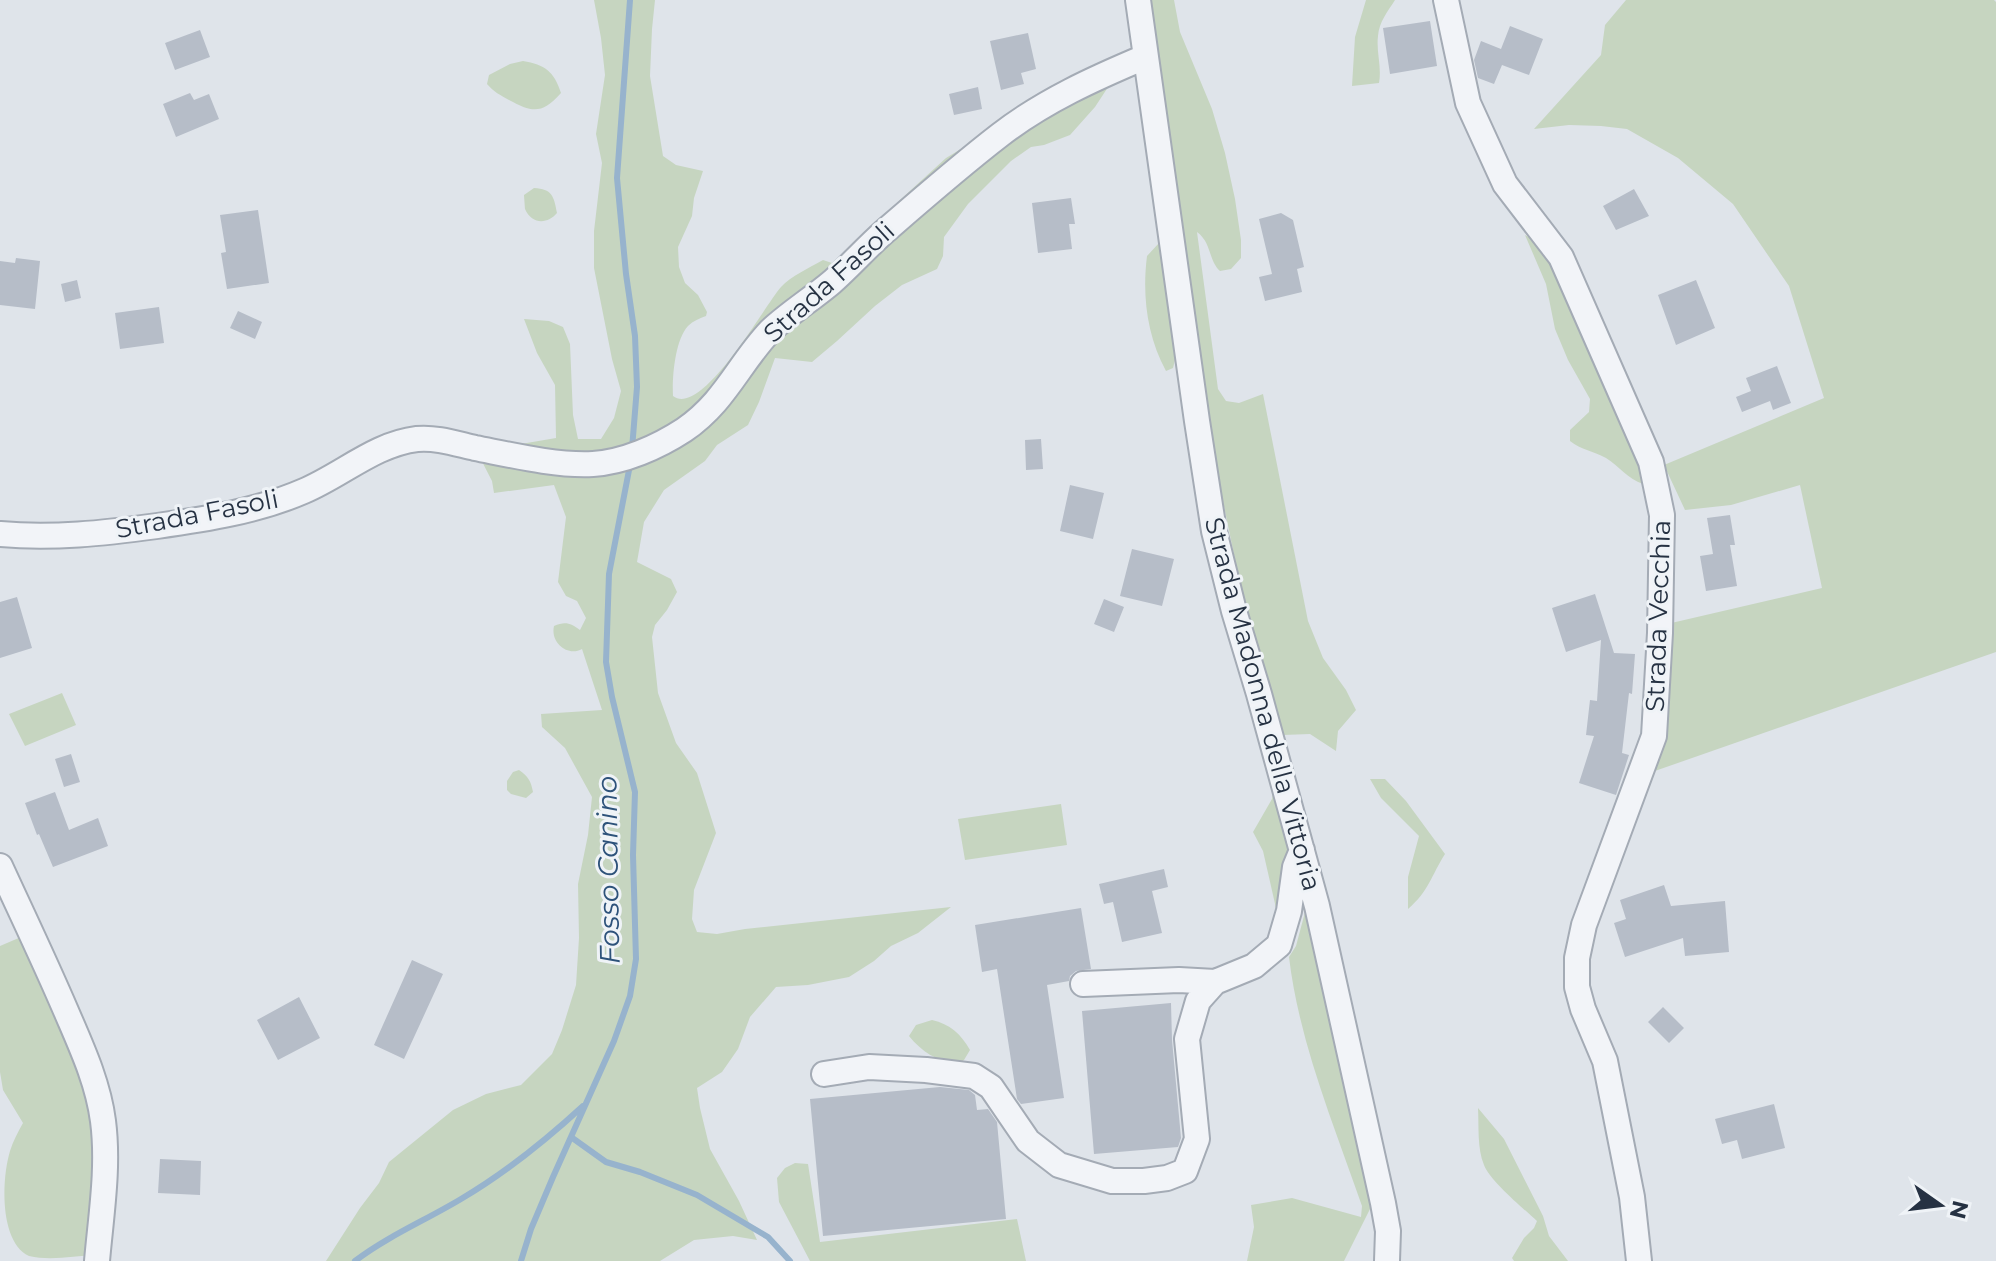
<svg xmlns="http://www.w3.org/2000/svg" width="1996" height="1261" viewBox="0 0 1996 1261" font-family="Montserrat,sans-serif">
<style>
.green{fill:#c6d5c0}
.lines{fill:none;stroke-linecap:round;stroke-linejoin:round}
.stream{stroke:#97b3cd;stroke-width:6}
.building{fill:#b6bdc8}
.minor-casing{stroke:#a4abb5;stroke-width:28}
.minor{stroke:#f2f4f8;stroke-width:24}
.labels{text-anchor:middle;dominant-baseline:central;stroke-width:6;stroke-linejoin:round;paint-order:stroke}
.street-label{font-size:26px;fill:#263243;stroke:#eff3f7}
.water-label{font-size:28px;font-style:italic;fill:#2d527a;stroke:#eff3f7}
</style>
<rect width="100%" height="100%" fill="#dfe4ea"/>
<path class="green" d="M594 0H655L652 29 650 76 663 156 676 165 703 171 694 198 692 216 678 247 679 267 685 283 698 295 707 312 706 316C700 318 693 321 688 326 675 340 672 377 673 396 702 418 763 308 781 287 791 276 809 268 823 260L832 263 854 247 900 200 946 158 979 138 1016 133 1114 78 1095 107 1070 135 1044 145 1031 147 1011 161 968 204 944 237 943 256 937 269 902 285 875 306 837 341 812 362 775 358 759 402 748 425 717 445 705 461 664 490 644 522 637 562 671 579 677 592 667 610 655 625 652 637 658 693 676 743 697 773 716 833 694 890 692 919 697 932 717 934 745 929 951 907 918 933 891 946 874 961 849 977 808 985 776 987 750 1017 738 1049 722 1072 697 1088 700 1108 710 1149 739 1201 757 1240 733 1236 694 1240 660 1261H326L360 1208 379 1183 389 1162 453 1110 486 1094 521 1085 552 1054 562 1030 576 985 579 938 578 884 588 835 592 797 565 748 542 727 541 714 602 710 582 649C568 657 550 643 554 626 565 621 571 623 580 630L586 618 577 601 566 596 558 582 566 517 554 485 494 493 492 481 472 442 515 445 556 438 555 385 537 353 524 319 549 321 563 327 570 344 573 415 578 439H601L614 418 621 391 612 359 594 268V231L602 163 596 134 605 75 601 38Z
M1146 0H1174L1180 32 1212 109 1225 153 1235 199 1241 240V258L1231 269 1220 271C1208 260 1212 243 1197 232L1218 389 1226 401 1239 403 1263 394 1308 621 1323 658 1346 690 1356 710 1338 731 1336 751 1310 734 1283 735 1245 608 1212 448Z
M1366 0H1395C1388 11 1379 22 1378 36 1376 52 1382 67 1379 83L1352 86 1355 37Z
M1626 0H1994L1996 2V652L1652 772 1667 624 1822 588 1800 485 1731 505 1685 510 1664 465 1824 398 1789 286 1733 204 1678 158 1627 129 1601 126 1569 125 1534 129 1601 55 1605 25Z
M523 61C545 65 554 71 561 93 542 114 533 113 509 100 500 95 494 92 487 84L489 75 510 64Z
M534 188C552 189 554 196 557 213 548 224 532 225 525 209 525 208 524 196 524 195Z
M1525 235 1536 241 1549 253 1645 458 1643 484C1628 479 1619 466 1606 458 1594 451 1581 450 1570 441V430L1589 412 1590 399 1568 360 1555 329 1546 284Z
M1159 243 1175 360 1173 368 1166 371C1147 336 1142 296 1147 256Z
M62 693 76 725 25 746 9 714Z
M519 770C528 776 531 781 533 792L526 798 511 794 507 790V781L513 772Z
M1275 777 1302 880 1278 917 1263 851 1253 832 1272 799Z
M1370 779H1385L1406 801 1445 854C1431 876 1429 891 1408 909V877L1419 836 1381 798Z
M1061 804 1067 845 965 860 958 819Z
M1308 901 1375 1193 1371 1207 1344 1261H1247L1254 1227 1251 1205 1292 1198 1361 1217 1362 1206C1334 1125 1299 1042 1289 957L1296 946Z
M21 937 98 1108 96 1255C74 1256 50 1261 29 1256 0 1243 1 1181 10 1151 13 1141 18 1132 23 1123L3 1090 0 1072V946Z
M932 1020C950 1024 961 1034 970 1050L964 1060 956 1065C936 1060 922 1052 909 1036L916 1025Z
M1478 1108 1504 1139 1543 1216 1549 1236 1568 1261H1514L1512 1258 1524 1238 1534 1228 1537 1221C1524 1209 1490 1181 1484 1165 1477 1148 1479 1126 1478 1108Z
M795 1163 808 1164 820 1242 1017 1219 1026 1261H810L779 1202 777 1178 785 1168Z"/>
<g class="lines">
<path class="stream" d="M630 0 617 178 626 274 635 336 637 387 632 449
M571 1137 606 1162 640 1172 697 1195 768 1237 790 1261
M355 1261C388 1236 426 1220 461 1199 505 1173 545 1141 583 1106
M521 1261 531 1229 553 1177 614 1041 630 996 636 959 633 855 635 792 612 697 606 662 609 574 630 465"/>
</g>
<path class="building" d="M1430 21 1437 66 1390 74 1383 28Z
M1510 26 1543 39 1529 75 1502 65 1494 84 1478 78 1474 60 1481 41 1501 49Z
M200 30 210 57 175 70 165 43Z
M1028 33 1036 69 1021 73 1024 84 1001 90 990 41Z
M978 87 982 109 954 115 949 94Z
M190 93 194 100 209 94 219 119 176 137 163 104Z
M1634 189 1649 216 1616 230 1603 206Z
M1071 198 1075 224H1069L1072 249 1038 253 1032 203Z
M258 210 269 283 227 289 221 253 226 252 220 215Z
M1281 213 1293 220 1304 267 1297 269 1302 292 1265 301 1259 277 1272 274 1259 219Z
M16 258 40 261 35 309 0 305V261L15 263Z
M77 280 81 298 65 302 61 284Z
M1696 280 1715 328 1676 345 1658 295Z
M159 307 164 343 120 349 115 313Z
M238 311 262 322 255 339 230 328Z
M1777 366 1791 403 1773 410 1770 401 1742 412 1736 397 1751 391 1746 378Z
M1041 439 1043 469 1026 470 1025 440Z
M1070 485 1104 493 1093 539 1060 531Z
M1730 515 1735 545H1730L1737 586 1706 591 1700 556 1713 554 1707 518Z
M1132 549 1174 559 1162 606 1120 596Z
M1595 594 1614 653 1635 654 1632 694 1629 693 1622 753 1629 755 1616 795 1579 783 1594 736 1586 735 1590 700 1597 701 1601 640 1566 652 1552 608Z
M17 597 32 648 0 658V602Z
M1104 599 1124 607 1114 632 1094 624Z
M71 754 80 782 64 787 55 759Z
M55 792 69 830 98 818 108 846 53 867 39 834 37 835 25 803Z
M1164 869 1168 887 1152 891 1162 933 1122 942 1113 902 1104 904 1099 884Z
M1664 885 1671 906 1725 901 1729 952 1685 956 1683 938 1625 957 1614 923 1626 919 1620 900Z
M1081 908 1091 969 1076 971 1070 976 1069 981 1047 985 1064 1098 1021 1104 1017 1099 997 969 982 972 975 925Z
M412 960 443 974 404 1059 374 1045Z
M299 997 320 1038 278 1060 257 1020Z
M1171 1003 1172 1040 1181 1138 1178 1147 1094 1154 1082 1011Z
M1663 1007 1684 1028 1669 1043 1648 1022Z
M940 1087 969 1090 975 1095 977 1110 988 1109 997 1122 1006 1219 823 1236 810 1099Z
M1774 1104 1785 1148 1742 1159 1737 1140 1722 1144 1715 1119Z
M160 1159 201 1161 200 1195 158 1193Z"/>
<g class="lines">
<defs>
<path id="minor" d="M1138 0 1197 421 1214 531 1234 611 1259 694 1317 906 1383 1203 1388 1231 1387 1261
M1446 0 1468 103 1505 184 1561 257 1651 462 1662 515 1660 633 1654 736 1584 925 1577 958V987L1583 1009 1605 1061 1632 1197 1639 1261
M0 534C52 539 105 533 157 526 207 519 258 511 304 491 342 475 375 444 417 439 436 437 457 444 475 448 511 455 557 466 593 464 624 462 658 447 684 430 725 402 738 365 770 331 789 313 812 299 832 282 850 266 866 248 884 232 922 199 961 165 1000 135 1044 101 1095 78 1145 57
M0 866C22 914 45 962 66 1011 81 1046 98 1082 103 1121 109 1167 101 1215 97 1261
M1083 984 1179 980 1215 982 1254 966 1279 945 1289 911 1295 867 1302 850
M824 1074 869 1067 926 1070 974 1076 991 1087 1028 1141 1059 1165 1112 1181H1144L1167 1178 1185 1171 1197 1139 1187 1039 1198 1001 1215 982"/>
</defs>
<use href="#minor" class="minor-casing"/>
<use href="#minor" class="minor"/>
</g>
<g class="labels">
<g class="street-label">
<text transform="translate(829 282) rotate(-42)">Strada Fasoli</text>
<text transform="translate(197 514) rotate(-11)">Strada Fasoli</text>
<text transform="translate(1658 616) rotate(-88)">Strada Vecchia</text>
<text transform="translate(1263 704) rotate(75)">Strada Madonna della Vittoria</text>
</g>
<g class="water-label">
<text transform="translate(608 870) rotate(-91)">Fosso Canino</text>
</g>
</g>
<g transform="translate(1940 1205) rotate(104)" stroke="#eff3f7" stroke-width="6" paint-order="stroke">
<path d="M0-6L14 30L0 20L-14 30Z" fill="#263243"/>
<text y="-12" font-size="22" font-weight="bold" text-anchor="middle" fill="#263243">N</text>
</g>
</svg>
